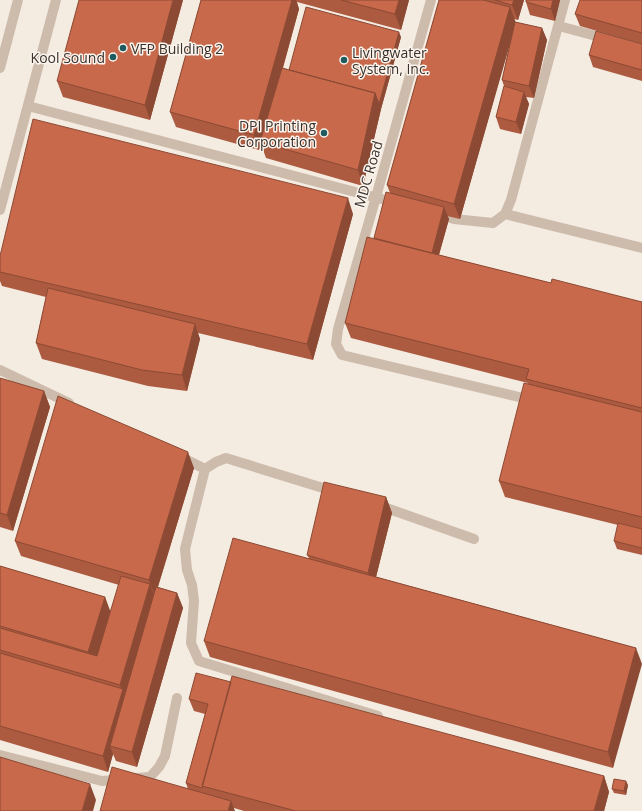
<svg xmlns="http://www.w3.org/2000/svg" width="642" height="811" viewBox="0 0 642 811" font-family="'Open Sans',sans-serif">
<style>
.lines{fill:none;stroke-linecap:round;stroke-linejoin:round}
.minor{stroke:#cdbbac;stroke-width:10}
.wall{fill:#ac5a40}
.shaded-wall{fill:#8c4a34}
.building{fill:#c8694b;stroke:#8c4a34}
.poi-dot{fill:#1f5a5e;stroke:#fbf5ee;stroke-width:1.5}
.labels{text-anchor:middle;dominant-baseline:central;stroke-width:3;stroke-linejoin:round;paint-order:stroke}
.poi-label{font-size:14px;fill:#3b302b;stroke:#fbf5ee;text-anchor:start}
.street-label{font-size:14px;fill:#3b302b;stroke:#fbf5ee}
</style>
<rect width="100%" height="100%" fill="#f4ebe1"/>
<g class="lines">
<path class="minor" d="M431 0 376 197 338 329 336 344 342 355 523 398
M559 26 607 39
M0 68 18 0
M28 106 397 203
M0 210 56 0
M435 214 454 219 493 223 505 214 511 200 565 0
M505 214 642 248
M0 370 69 403
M181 457 205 469 216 462 226 458 336 492
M205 469 185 549 187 570 192 585 194 601 191 643 199 661 378 716
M378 505 474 539
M0 755 102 781 150 777 159 767 165 756 177 698"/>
</g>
<path class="wall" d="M183 0 150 120 63 97 57 81Z
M201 0H409L401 30 297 2 299 9 283 68 289 70 401 37 381 109 363 186 266 158 261 144 259 150 176 127 170 112Z
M439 0H524L518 20 514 19 515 22 542 28 547 40 534 98 526 97 529 104 521 134 500 129 496 117 504 86 502 80 512 35 460 219 447 216 449 219 439 255 551 283 642 302V555L617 549 614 541 618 525 505 497 499 481 528 383 351 338 345 323 374 238 390 193 387 185Z
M560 0 555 21 530 15 526 2Z
M642 0V44L580 26 575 14Z
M642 44V81L593 67 589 55Z
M353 214 313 360 198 333 200 339 187 391 148 386 42 359 36 343 46 297 2 286 0 281V256Z
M0 378 44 391 50 407 13 531 0 527Z
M194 468 158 587 177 593 183 608 137 767 116 761 113 754 108 772 0 740V566L105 597 110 613 119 585 21 556 15 541Z
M386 497 392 513 376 577 636 648 613 768 210 657 204 641 309 558 307 555Z
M231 682 604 776 609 792 604 811H244L234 808 188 789 186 783 205 714 194 711 189 699Z
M628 785 626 795 614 793 612 789Z"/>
<path class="shaded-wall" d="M173 0H183L150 120 145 105Z
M292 0H296L299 9 262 142H260L261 144 259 150 254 135Z
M399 0H409L401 30 395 14Z
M514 0H524L518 20 512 5Z
M553 0H560L555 21 551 9Z
M510 7 516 23 460 219 454 204Z
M542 28 547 40 534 98 529 86Z
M399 32 401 37 381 109 363 186 358 170 375 93Z
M524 92 529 104 521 134 516 122Z
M348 198 353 214 313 360 307 344Z
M444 207 449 219 436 265 432 253Z
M195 324 200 339 187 391 182 375Z
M44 391 50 407 13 531 7 515Z
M188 452 194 468 155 596 149 580Z
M386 497 392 513 373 589 368 573Z
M150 584 156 600 110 746 113 754 108 772 103 756 122 692 120 685Z
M177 593 183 608 137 767 132 752Z
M105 597 111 613 94 668 88 652Z
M636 648 642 664 613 768 608 752Z
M604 776 609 792 604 811H594Z
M626 781 628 785 626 795 624 791Z
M90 784 96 800 93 811H82Z
M231 801 235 811H228Z"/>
<path class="building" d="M79 0H173L145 105 57 81Z
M201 0H292L254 135 170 112Z
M341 0H399L395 14Z
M439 0H483L510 7 454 204 387 185Z
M495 0H514L512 5Z
M526 0H553L551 9 526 2Z
M580 0H642V33L575 14Z
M306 7 399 32 379 104 375 93 289 70Z
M515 22 542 28 529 86 502 80Z
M596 31 642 44V70L589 55Z
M282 68 375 93 358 170 260 142Z
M504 86 524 92 516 122 496 117Z
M33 119 348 198 307 344 0 272V256Z
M386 192 444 207 432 253 374 238Z
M367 237 551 283 552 279 642 302V408L526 379 529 369 345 323Z
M48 288 195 324 182 375 142 370 36 343Z
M0 378 44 391 7 515 0 513Z
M524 383 642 412V517L499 481Z
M58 396 188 452 149 580 15 541Z
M324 482 386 497 368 573 307 555Z
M618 523 642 529V548L614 541Z
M233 538 636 648 608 752 204 641Z
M0 566 105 597 88 652 0 626Z
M121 576 150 584 120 685 0 650V628L97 656Z
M156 587 177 593 132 752 110 746Z
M0 653 123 689 103 756 0 726Z
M196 673 231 682 202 788 186 783 208 704 189 699Z
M232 676 604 776 594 811H296L202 786Z
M0 757 90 784 82 811H0Z
M112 767 231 801 228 811H100Z
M614 779 626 781 624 791 612 789Z"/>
<g class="poi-dot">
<circle cx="123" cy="48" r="4"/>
<circle cx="113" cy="57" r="4"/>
<circle cx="344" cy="60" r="4"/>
<circle cx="324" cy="133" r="4"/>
</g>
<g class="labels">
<g class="poi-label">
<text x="131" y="48">VFP Building 2</text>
<text x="352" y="52">Livingwater<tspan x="352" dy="16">System, Inc.</tspan></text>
<text x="105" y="57" text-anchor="end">Kool Sound</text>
<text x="316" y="125" text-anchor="end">DPI Printing<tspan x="316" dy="16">Corporation</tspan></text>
</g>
<g class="street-label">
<text transform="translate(368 174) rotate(-74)">MDC Road</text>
</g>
</g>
</svg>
